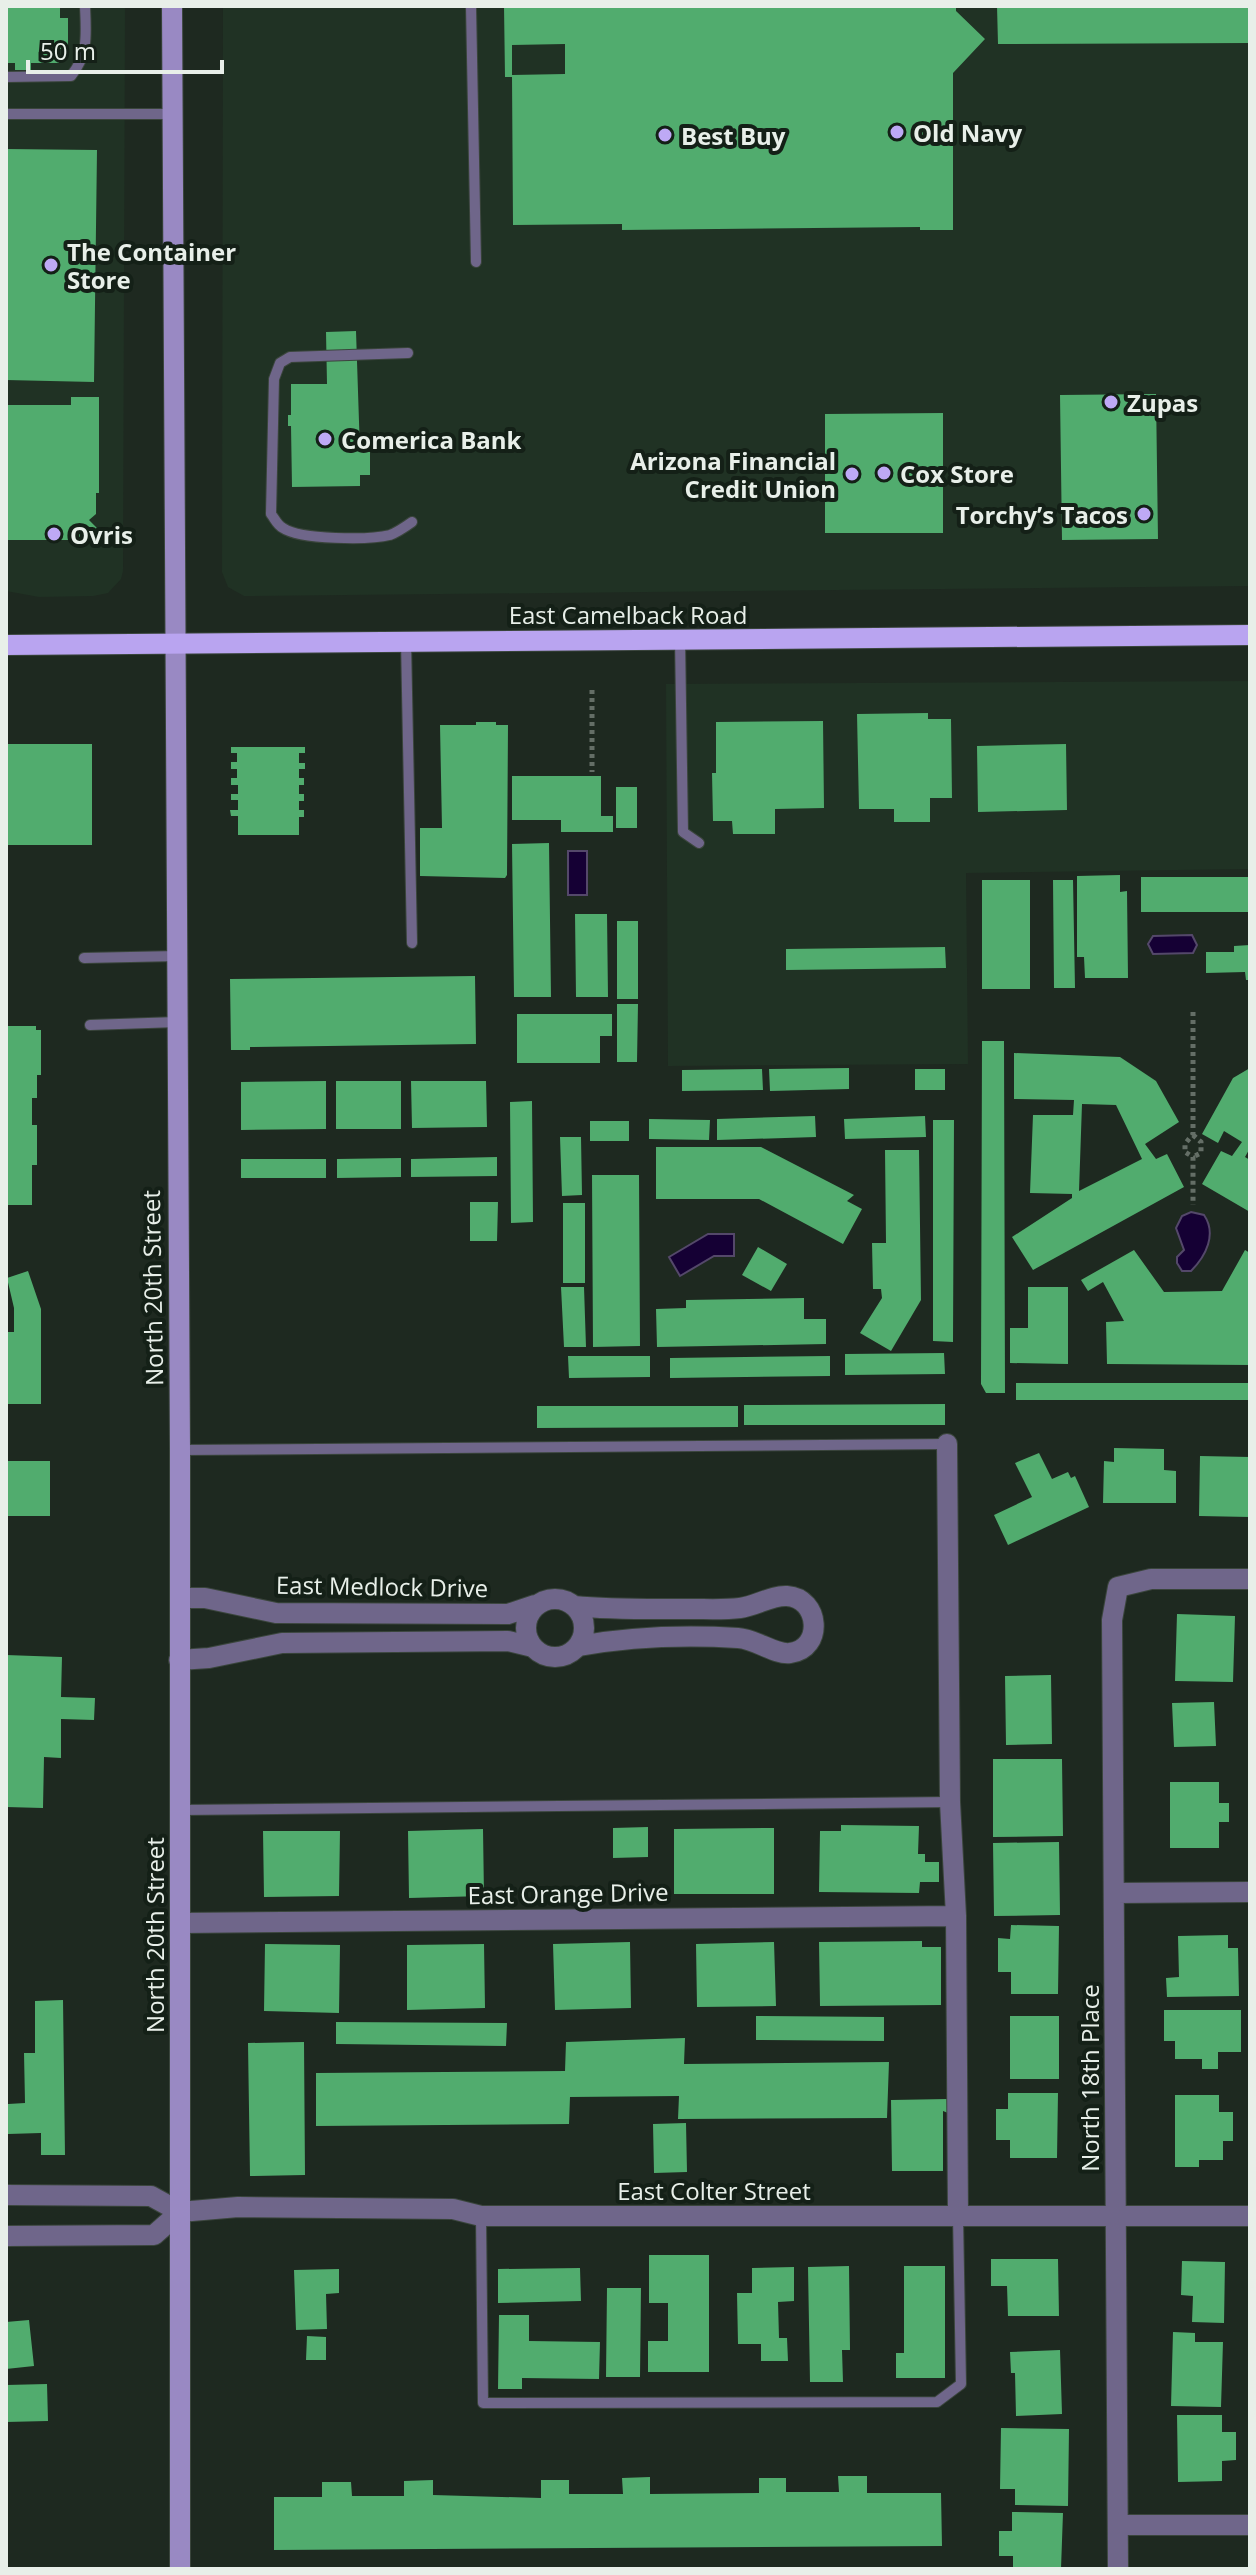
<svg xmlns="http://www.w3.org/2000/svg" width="1256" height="2575" viewBox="0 0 1256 2575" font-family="'Open Sans',sans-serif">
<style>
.built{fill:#203224}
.water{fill:#150034;stroke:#54486a;stroke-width:2}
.building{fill:#51ac6e;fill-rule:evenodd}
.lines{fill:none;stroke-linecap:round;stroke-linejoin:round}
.lane-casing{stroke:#3a453c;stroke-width:12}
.street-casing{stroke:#3a453c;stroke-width:22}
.secondary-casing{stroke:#3a453c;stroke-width:22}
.primary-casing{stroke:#3a453c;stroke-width:22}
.path{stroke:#646e66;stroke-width:5;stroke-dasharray:4 4;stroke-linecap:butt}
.lane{stroke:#6f668a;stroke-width:10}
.street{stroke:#6f668a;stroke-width:20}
.secondary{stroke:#9989c3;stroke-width:20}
.primary{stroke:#b9a4f0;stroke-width:20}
.poi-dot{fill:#bea9f5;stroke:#142017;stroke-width:3}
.labels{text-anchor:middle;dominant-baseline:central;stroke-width:8;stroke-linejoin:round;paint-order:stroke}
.poi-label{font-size:24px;font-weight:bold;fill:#e8efe9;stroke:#142017;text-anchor:start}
.street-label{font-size:24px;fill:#e8efe9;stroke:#142017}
</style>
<rect width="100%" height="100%" fill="#1e2920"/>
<path class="built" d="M6 6H125L123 571 121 579 108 593 93 596 39 597 6 591Z
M223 6H1250V586L244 596 228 587 222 572Z
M1250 681V869L966 873 968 1064 668 1066 666 684Z"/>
<path class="water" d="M568 851H587V895H568Z
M1192 935 1197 945 1193 953 1153 954 1148 944 1153 936Z
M1191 1212 1204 1215C1217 1234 1206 1256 1191 1271H1182L1177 1263V1257L1184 1250 1176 1228 1182 1216Z
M708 1234H734V1256H714L680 1276 669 1257Z"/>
<path class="building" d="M6 6H60V18H68V49H59V63H31V70H15V63H6Z
M504 6H956V11L985 39 953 73V230H920V227L622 230V224L513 225 512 77H505ZM565 44V74L512 75V45Z
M997 6H1250V43L998 44Z
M6 149 97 150 94 382 6 380Z
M356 331 360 452H370V475H360V486L292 487 291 426H288V415H291V384H327L326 332Z
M1156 394 1158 539 1062 540 1060 395Z
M71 397H99V493H96V514L89 520 100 531 87 545 76 534 71 540H6V405H71Z
M943 413V533H825V414Z
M928 713V719H951L952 798H930V822H894V809H859L857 714Z
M823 721 824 808 775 809V834H733L732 821H713L712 773H716V722Z
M476 722H496V725H508L507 875 505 878 420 876V828H442L440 725H476Z
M6 744H92V845H6Z
M1066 744 1067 810 978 812 977 746Z
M231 747H305V753H299V763H305V769H299V778H304V785H299V794H304V801H299V810H304V817H299V835H238V816H231L230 810H238V800H231V794H238V785H231V778H237V769H231V762H237V753H231Z
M512 776H601V816H613V832H561V820H512Z
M616 787H637V828H616Z
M549 843 551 997H514L512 844Z
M1120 875V892L1127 891 1128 978H1085L1084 957H1077V876Z
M1141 877H1250V912H1141Z
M982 880H1030V989H982Z
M1053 880H1073L1075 988H1054Z
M575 914H607L608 997H576Z
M617 921H638V999H617Z
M1250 945V980H1246L1245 972 1206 973V952H1234V946Z
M945 947 946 968 786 970V949Z
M475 976 476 1044 250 1047V1050H231L230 979Z
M617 1004H638L637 1062H617Z
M517 1014H612V1036H600V1063H517Z
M6 1026H36V1030H41V1075H37V1098H32V1125H37V1165H32V1205H6Z
M982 1041H1004L1005 1393H986L981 1384Z
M1014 1053 1120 1057 1156 1081 1179 1122 1145 1144 1156 1159 1167 1154 1184 1187 1033 1270 1012 1237 1072 1198V1194L1030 1193 1033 1115H1073L1074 1100 1014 1099ZM1082 1104 1116 1105 1142 1159 1079 1191Z
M849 1068V1089L770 1091 769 1069Z
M1250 1068V1148L1245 1157 1250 1160V1212L1202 1184 1221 1151 1232 1156 1242 1142 1224 1131 1218 1143 1202 1134 1233 1078Z
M762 1069 763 1090 682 1091V1070Z
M915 1069H945V1090H915Z
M326 1081V1129L241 1130V1082Z
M336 1081H401V1129H336Z
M411 1081H486L487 1127 412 1128Z
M532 1101 533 1222 511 1223 510 1102Z
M815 1116 816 1137 717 1140V1119Z
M925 1116 926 1137 845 1139 844 1119Z
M649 1119 710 1120 709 1140 649 1139Z
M933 1120H954L953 1342 933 1341Z
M590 1121H629V1141H590Z
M560 1137H581L582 1195 562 1196Z
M656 1147H761L854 1195 847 1201 862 1209 843 1244 759 1199H656Z
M885 1150H919L921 1300 891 1351 860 1333 882 1298 881 1289H873L872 1243H886Z
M497 1157V1176L411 1177V1159Z
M401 1158V1177L337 1178V1159Z
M241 1159H326V1178H241Z
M592 1175H639L640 1346 593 1347Z
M470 1202H498L497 1241H470Z
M563 1203H585V1283H563Z
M758 1247 787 1264 771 1291 742 1275Z
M1134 1250 1164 1292 1222 1291 1245 1250 1250 1253V1365L1107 1364 1106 1322 1124 1321 1103 1282 1088 1291 1081 1280Z
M28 1271 41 1309V1404H6V1332H14V1308L7 1278Z
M561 1287H584L586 1347H564Z
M1028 1287H1068V1364L1010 1363V1328H1028Z
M804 1298V1319H826V1344L657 1347 656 1309 686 1308V1300Z
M944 1353 945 1374 845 1375V1354Z
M568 1356H650V1377L569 1378Z
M830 1356V1376L670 1378V1358Z
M1016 1383H1250V1400H1016Z
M945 1404V1425H744V1405Z
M537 1406H738V1427L537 1428Z
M1114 1448 1164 1449V1470L1176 1471V1503H1103L1104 1461 1114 1462Z
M1039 1453 1052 1479 1068 1472 1071 1478 1075 1476 1089 1507 1008 1545 994 1515 1032 1497 1015 1463Z
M1200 1456 1250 1457V1517L1199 1516Z
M8 1461H50V1516H6Z
M1177 1614 1235 1616 1233 1682 1175 1681Z
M6 1655 62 1657 61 1697 95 1698 94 1720 61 1719V1758L44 1757 43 1808 6 1807Z
M1051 1675 1052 1744 1006 1745 1005 1676Z
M1214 1702 1216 1746 1174 1747 1172 1703Z
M993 1759H1062L1063 1836 993 1837Z
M1170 1782H1219V1803H1229V1822H1219V1848H1170Z
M841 1825 919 1826 918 1854H925V1862H939V1882H920L919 1893 819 1892 820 1831H841Z
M648 1827V1857L613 1858V1828Z
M774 1828V1894H674V1829Z
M483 1829 484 1896 409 1898 408 1831Z
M263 1831H340L339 1896 264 1897Z
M1059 1842 1060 1915 994 1916 993 1843Z
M1011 1925 1059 1926 1058 1994H1011V1972H998V1938L1010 1939Z
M1228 1935V1948H1238L1239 1996 1167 1997 1166 1978 1179 1977 1178 1936Z
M922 1941V1947H941V2005L820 2006 819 1942Z
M630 1942 631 2008 555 2010 553 1944Z
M774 1942 776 2006 697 2007 696 1944Z
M265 1944 340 1945 339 2013 264 2011Z
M484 1944 485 2008 407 2010V1945Z
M63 2000 65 2155H41V2133L8 2134V2104L25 2103 24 2053H35V2001Z
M1164 2010H1241V2052H1218V2069H1202V2059H1175V2041H1164Z
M756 2016 884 2017V2041L756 2040Z
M1010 2016H1059V2079H1010Z
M336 2022 507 2023 506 2046 336 2044Z
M685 2038 684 2064 889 2062 887 2118 678 2119 679 2096 570 2097 569 2124 316 2126V2073L565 2071 566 2042Z
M304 2042 305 2175 250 2176 248 2043Z
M1008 2093H1058L1057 2158H1010V2140H996V2109H1008Z
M1175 2095H1219V2112H1233V2141H1223V2160H1199V2167H1175Z
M948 2099V2113L943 2111V2171H892L891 2100Z
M686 2123 687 2172 654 2173 653 2124Z
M649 2255H709V2372H648V2341H668V2303H649Z
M991 2259H1058L1059 2316H1008L1007 2286H991Z
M1182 2261 1225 2262 1224 2323 1192 2322 1193 2296 1181 2295Z
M849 2266 850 2350H842L843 2382H810L808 2267Z
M904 2266H945V2378H896V2353H904Z
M794 2267V2301L778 2302 779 2338H787L788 2361H761V2344H738L737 2293H752V2268Z
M580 2268 581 2301 498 2303V2269Z
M339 2269V2293L326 2294 327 2329 296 2330 294 2270Z
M607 2288H641L640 2377H606Z
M499 2315H529V2341L600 2342 599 2379 522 2378V2389H498Z
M29 2320 34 2366 6 2369V2322Z
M1173 2332 1195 2333V2342H1223L1221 2407 1171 2406Z
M307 2336 326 2337V2360H306Z
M1060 2350 1062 2414 1016 2416 1015 2373H1011L1010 2352Z
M47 2384 48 2421 6 2422V2385Z
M1177 2415H1222V2432H1236V2460L1222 2461V2481L1178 2482Z
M1001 2428 1069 2429 1068 2506 1015 2505V2489H1000Z
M838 2476H867V2493H941L942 2546 274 2550V2497H322V2482H351L352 2496H404V2481L433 2480V2495L541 2498V2480H569V2494H623L622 2478 650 2477V2494L759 2493V2478H786V2492H839Z
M1012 2512 1063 2513 1061 2569H1013V2556H999V2531H1012Z"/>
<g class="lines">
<defs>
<path id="lane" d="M471 6 476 262
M6 77 71 76C89 54 86 33 85 6
M6 114H173
M408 353 290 357 280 363 274 379 271 514C275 519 277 525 283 528 300 540 370 540 390 535 398 532 405 527 412 522
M680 639 683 832 699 843
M406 641 412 943
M84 958 177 956
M90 1025 177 1022
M180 1450 947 1444
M180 1810 950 1802
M481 2216 483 2403 937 2402 961 2384 958 2216"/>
<path id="street" d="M947 1444 950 1802 956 1916 958 2216
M180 1598H205L276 1613 508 1614 535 1605
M526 1628a29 29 0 1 1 58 0a29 29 0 1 1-58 0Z
M574 1606C613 1610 652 1609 691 1609 707 1609 724 1610 740 1608 756 1606 772 1595 787 1596 820 1598 824 1649 790 1653 775 1655 756 1639 738 1638 687 1635 629 1637 579 1646
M179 1660 209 1658 282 1643 508 1641 533 1647
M1115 1893 1250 1892
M180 1923 956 1916
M6 2195 151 2196 180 2212 238 2207 453 2209 481 2216H1250
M6 2236 154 2235 180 2212
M1118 2525H1250
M1118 2569 1112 1620 1118 1587 1151 1579H1250"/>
<path id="secondary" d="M172 6 180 1450V2569"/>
<path id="primary" d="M6 645 1250 635"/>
</defs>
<use href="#lane" class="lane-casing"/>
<use href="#street" class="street-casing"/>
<use href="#secondary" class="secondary-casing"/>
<use href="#primary" class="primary-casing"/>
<path class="path" d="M592 690V772
M1193 1012V1134L1185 1144V1152L1193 1157V1205
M1193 1135 1201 1142V1153L1193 1157"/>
<use href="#lane" class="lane"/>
<use href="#street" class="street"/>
<use href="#secondary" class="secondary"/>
<use href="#primary" class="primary"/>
</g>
<g class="poi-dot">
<circle cx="897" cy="132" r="8"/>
<circle cx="665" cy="135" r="8"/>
<circle cx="51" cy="265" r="8"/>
<circle cx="1111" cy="402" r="8"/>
<circle cx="325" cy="439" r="8"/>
<circle cx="884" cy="473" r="8"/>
<circle cx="852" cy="474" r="8"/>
<circle cx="1144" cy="514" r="8"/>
<circle cx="54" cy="534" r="8"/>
</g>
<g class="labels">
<g class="poi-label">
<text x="913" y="132">Old Navy</text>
<text x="681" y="135">Best Buy</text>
<text x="67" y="251">The Container<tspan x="67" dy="28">Store</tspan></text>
<text x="1127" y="402">Zupas</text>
<text x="341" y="439">Comerica Bank</text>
<text x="836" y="460" text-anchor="end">Arizona Financial<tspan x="836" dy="28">Credit Union</tspan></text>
<text x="900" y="473">Cox Store</text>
<text x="1128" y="514" text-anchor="end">Torchy’s Tacos</text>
<text x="70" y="534">Ovris</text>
</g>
<g class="street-label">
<text x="628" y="614">East Camelback Road</text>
<text transform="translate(152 1288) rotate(-91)">North 20th Street</text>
<text transform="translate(382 1586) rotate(1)">East Medlock Drive</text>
<text transform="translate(568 1893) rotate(-1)">East Orange Drive</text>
<text transform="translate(154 1935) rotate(-90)">North 20th Street</text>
<text transform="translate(1089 2078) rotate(-90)">North 18th Place</text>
<text x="714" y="2190">East Colter Street</text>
</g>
</g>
<rect width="1256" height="2575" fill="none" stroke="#e8efe9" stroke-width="16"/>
<path d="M28 60v12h194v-12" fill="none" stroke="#e8efe9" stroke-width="4"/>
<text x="40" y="60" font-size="24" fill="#e8efe9" stroke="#142017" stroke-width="6" paint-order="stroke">50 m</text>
</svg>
